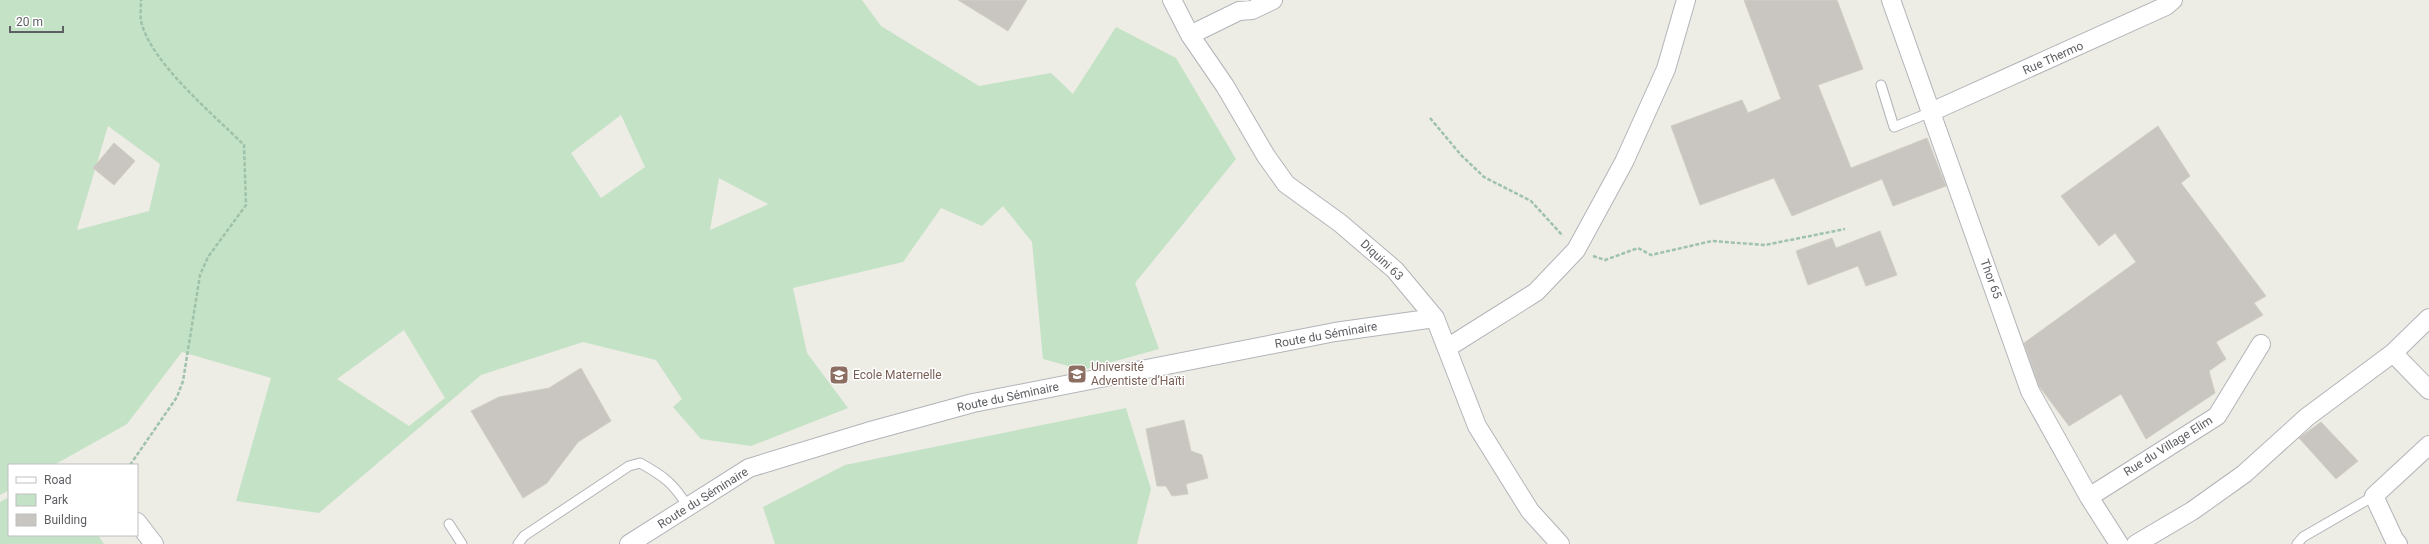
<svg xmlns="http://www.w3.org/2000/svg" width="2429" height="544" viewBox="0 0 2429 544" font-family="Roboto,sans-serif">
<style>
.green{fill:#c4e2c6;fill-rule:evenodd}
.building{fill:#c9c6c1;stroke:#d1cec4}
.lines{fill:none;stroke-linecap:round;stroke-linejoin:round}
.service-casing{stroke:#b2b4b8;stroke-width:11}
.minor-casing{stroke:#b2b4b8;stroke-width:20}
.path{stroke:#9ec2aa;stroke-width:2.5;stroke-dasharray:4 2;stroke-linecap:butt}
.service{stroke:#fff;stroke-width:9}
.minor{stroke:#fff;stroke-width:18}
.labels{text-anchor:middle;dominant-baseline:central;stroke-width:3;stroke-linejoin:round;paint-order:stroke}
.street-label{font-size:12px;fill:#5d5f63;stroke:#fff}
.education-label{font-size:12px;fill:#785e54;stroke:#fff;text-anchor:start}
</style>
<rect width="100%" height="100%" fill="#edece5"/>
<path class="green" d="M0 0H862L881 26 979 86 1051 73 1073 94 1116 27 1176 58 1236 159 1135 283 1159 349 1083 370 1043 359 1032 242 1003 206 982 226 941 208 903 262 793 288 807 353 848 408 751 446 701 439 673 407 682 399 656 360 583 342 481 375 319 513 236 501 271 378 182 352 127 424 54 465H9V490L0 495ZM621 115 645 167 601 198 571 153ZM108 126 160 164 149 211 77 230ZM719 178 768 204H769L710 230ZM404 330 445 398 409 426 337 379Z
M1126 408 1151 489 1137 544H775L763 507 845 465Z
M9 497V535H98L104 544H0V502Z"/>
<path class="building" d="M958 0H1027L1008 31Z
M1744 0H1837L1863 69 1818 85 1851 168 1927 138 1946 186 1893 206 1882 179 1792 216 1774 178 1700 205 1671 126 1742 100 1748 113 1781 99Z
M2158 126 2190 176 2181 183 2266 296 2254 303 2263 315 2216 342 2226 359 2209 371 2215 393 2146 439 2121 394 2069 426 2039 386 2024 343 2136 262 2115 233 2099 246 2061 196Z
M114 143 135 161 114 185 93 168Z
M1880 231 1897 275 1866 286 1858 266 1808 285 1796 251 1832 238 1836 248Z
M581 368 611 421 578 442 547 483 523 498 471 411 499 397 549 388Z
M1184 420 1191 451 1202 455 1208 478 1186 484 1188 494 1172 496 1166 486H1157L1146 429Z
M2321 422 2358 461 2336 479 2299 438Z"/>
<g class="lines">
<defs>
<path id="service" d="M1881 85 1894 127 1931 112
M449 524 462 544
M518 544 524 536 629 466 640 463C664 476 674 484 688 507
M2297 544 2303 537 2374 496"/>
<path id="minor" d="M1172 0 1190 35 1225 86 1266 156 1286 184 1340 223 1395 270 1435 318 1477 426 1530 511 1560 544
M1891 0 2030 391 2089 497 2119 544
M1190 35 1239 11 1252 10 1273 0
M1931 112 2166 6 2173 0
M1447 348 1536 292 1576 250 1624 162 1666 69 1686 0
M2393 353 2429 390
M2089 497 2217 416 2261 344
M137 522 154 544
M629 544 749 468 867 432 973 403 1335 332 1435 318
M2136 544 2192 511 2244 474 2307 417 2393 353 2429 318
M2398 544 2394 539 2374 496 2429 445"/>
</defs>
<use href="#service" class="service-casing"/>
<use href="#minor" class="minor-casing"/>
<path class="path" d="M1430 118 1461 155 1484 177 1531 201 1563 236
M1593 256 1605 260 1638 248 1651 255 1712 241 1765 245 1845 229
M130 465 177 397 183 381 200 275 208 257 246 205 244 145C214 115 150 62 141 21 140 15 141 7 141 0"/>
<use href="#service" class="service"/>
<use href="#minor" class="minor"/>
</g>
<defs>
<symbol id="school-square" viewBox="-11 -11 22 22"><rect x="-9" y="-9" width="18" height="18" rx="4" fill="#8d6e63" stroke="#fff"/><path d="M0-5L7-2L0 1L-7-2ZM-4 1L0 2.5L4 1V4Q0 6-4 4Z" fill="#fff"/></symbol>
</defs>
<g fill-rule="evenodd">
<use href="#school-square" x="1066" y="363" width="22" height="22"/>
<use href="#school-square" x="828" y="364" width="22" height="22"/>
</g>
<g class="labels">
<g class="street-label">
<text transform="translate(2053 58) rotate(-24)">Rue Thermo</text>
<text transform="translate(1382 260) rotate(43)">Diquini 63</text>
<text transform="translate(1991 279) rotate(70)">Thor 65</text>
<text transform="translate(1326 335) rotate(-10)">Route du Séminaire</text>
<text transform="translate(1008 397) rotate(-12)">Route du Séminaire</text>
<text transform="translate(2168 446) rotate(-32)">Rue du Village Elim</text>
<text transform="translate(703 498) rotate(-32)">Route du Séminaire</text>
</g>
<g class="education-label">
<text x="1091" y="367">Université<tspan x="1091" dy="14">Adventiste d’Haïti</tspan></text>
<text x="853" y="375">Ecole Maternelle</text>
</g>
</g>
<rect x="8" y="464" width="130" height="72" fill="#ffffff" stroke="#bebfc1"/>
<rect x="16" y="477" width="20" height="6" fill="#ffffff" stroke="#bebfc1"/>
<text x="44" y="484" font-size="12" fill="#5d5f63">Road</text>
<rect x="16" y="494" width="20" height="12" fill="#c4e2c6" stroke="#bebfc1"/>
<text x="44" y="504" font-size="12" fill="#5d5f63">Park</text>
<rect x="16" y="514" width="20" height="12" fill="#c9c6c1" stroke="#bebfc1"/>
<text x="44" y="524" font-size="12" fill="#5d5f63">Building</text>
<path d="M10 26v6h53v-6" fill="none" stroke="#5d5f63" stroke-width="2"/>
<text x="16" y="26" font-size="12" fill="#5d5f63" stroke="#ffffff" stroke-width="3" paint-order="stroke">20 m</text>
</svg>
